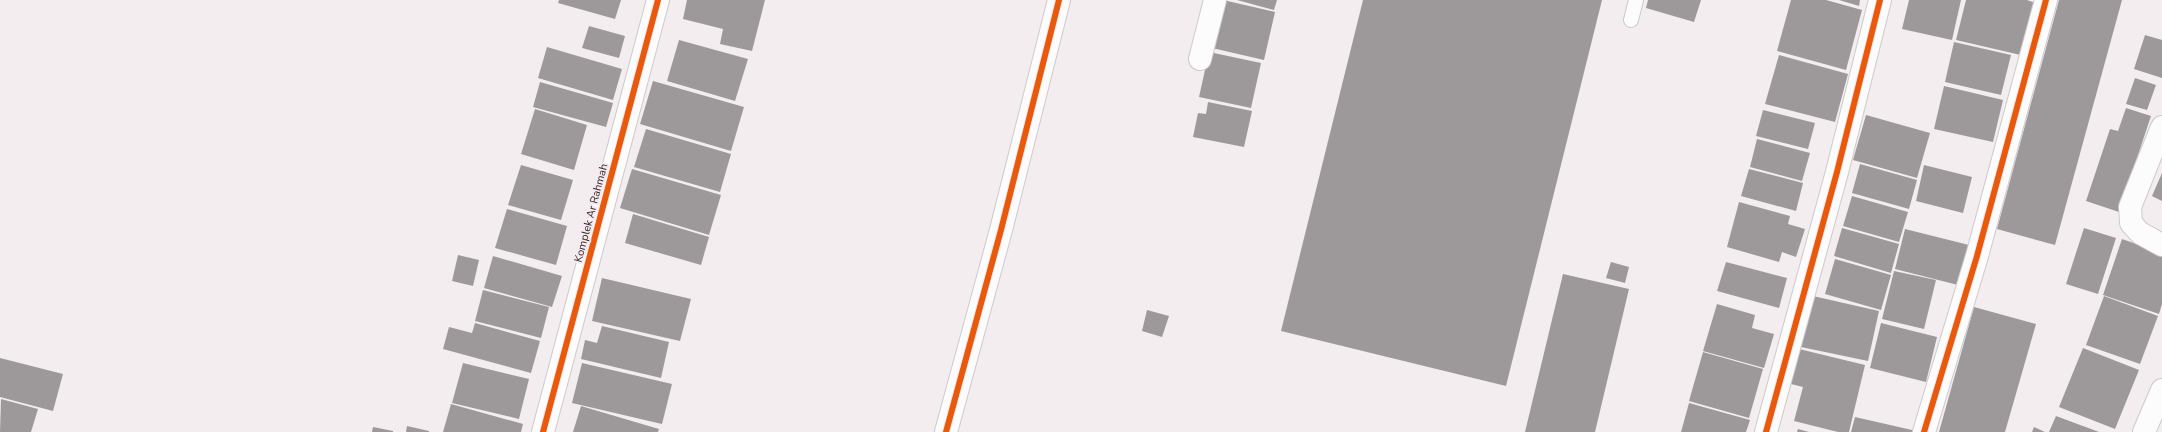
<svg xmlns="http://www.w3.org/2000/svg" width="2162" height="432" viewBox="0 0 2162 432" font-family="'Nunito Sans',sans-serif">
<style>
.building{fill:#9d999b}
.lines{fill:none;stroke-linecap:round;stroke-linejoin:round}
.service-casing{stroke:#cec9cb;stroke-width:16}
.minor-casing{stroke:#cec9cb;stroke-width:24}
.service{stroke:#fdfcfd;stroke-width:14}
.minor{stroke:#fdfcfd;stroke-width:22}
.cycleway-casing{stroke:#f6eaee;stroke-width:8}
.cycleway{stroke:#e8590c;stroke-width:6}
.labels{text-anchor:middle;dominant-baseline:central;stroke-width:4;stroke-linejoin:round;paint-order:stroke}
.street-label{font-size:11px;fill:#2d292b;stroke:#f6eaee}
</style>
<rect width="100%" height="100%" fill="#f3edef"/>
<path class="building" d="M559 0H621L615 19 558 3Z
M687 0H765L752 51 720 44 723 29 683 19Z
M1223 0 1275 12 1264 60 1212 48Z
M1237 0H1277L1274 10Z
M1363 0H1602L1506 386 1281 331Z
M1648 0H1701L1694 22 1646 8Z
M1791 0H1826L1862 10 1846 70 1777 51Z
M1839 0H1860L1859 6Z
M1909 0H1961L1952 40 1902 29Z
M1966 0H2027L2038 4 2025 56 1956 40Z
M2059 0H2122L2055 245 1997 229Z
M589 26 625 36 619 58 582 48Z
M2145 35 2162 40V78L2134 69Z
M679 40 748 59 735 101 667 81Z
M1954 42 2011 55 2001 95 1945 82Z
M547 47 622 69 613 100 538 78Z
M1209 52 1261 63 1251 108 1199 97Z
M1779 55 1848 74 1835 122 1765 104Z
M2135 78 2156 85 2147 110 2126 104Z
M653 81 744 107 731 151 640 124Z
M540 82 613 103 606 127 533 107Z
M1944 86 2003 100 1993 142 1934 129Z
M1208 102 1252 111 1244 147 1193 137 1198 113 1206 114Z
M2126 108 2151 116 2119 212 2086 201 2110 129 2118 131Z
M535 109 587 125 574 170 521 154Z
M1763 110 1815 123 1808 149 1756 136Z
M1866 115 1930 133 1917 178 1853 160Z
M646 129 731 154 720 192 634 167Z
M1757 139 1810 153 1802 181 1750 167Z
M1860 164 1917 180 1909 209 1852 193Z
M521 165 573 180 561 220 508 205Z
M1924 165 1972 177 1963 213 1916 201Z
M632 169 721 195 709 235 620 208Z
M1749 169 1803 183 1796 211 1741 196Z
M2162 173V201L2152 196Z
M1852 196 1908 212 1899 242 1843 226Z
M1739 202 1790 216 1788 224 1805 229 1796 257 1782 252 1779 262 1727 247Z
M507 209 567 226 556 265 495 248Z
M633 214 709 237 701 265 625 243Z
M1842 228 1899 244 1891 273 1834 256Z
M2084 228 2116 238 2098 294 2066 284Z
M1905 229 1969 245 1958 285 1895 269Z
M2122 239 2162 253V304L2159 314 2103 295Z
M458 255 479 260 473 286 452 281Z
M493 256 562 276 552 307 484 288Z
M1835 259 1891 275 1881 310 1825 294Z
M1611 262 1629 267 1625 283 1606 278Z
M1726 262 1787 278 1779 308 1717 291Z
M1894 271 1936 280 1924 329 1882 319Z
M1563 274 1629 289 1595 432H1525Z
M602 278 691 299 680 341 592 321Z
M483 290 549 307 541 338 475 321Z
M1813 296 1879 311 1868 361 1801 347Z
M2104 296 2158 316 2140 364 2086 345Z
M1717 304 1755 315 1752 328 1774 334 1764 368 1703 351Z
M1974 307 2036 324 2005 432H1939Z
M1147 310 1169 316 1162 337 1142 331Z
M475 323 540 341 531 373 443 349 449 327 472 333Z
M1881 323 1937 337 1926 382 1870 368Z
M602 326 669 342 661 378 581 359 585 340 597 343Z
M2083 348 2139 370 2115 429 2059 407Z
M1799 349 1865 365 1849 432H1838L1794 421 1803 387 1791 384Z
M1703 352 1763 369 1749 418 1689 401Z
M0 358 63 374 53 411 0 397Z
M463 363 529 379 519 419 452 403Z
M582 363 672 384 662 424 572 403Z
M1 399 38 409 31 432H0Z
M1689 403 1750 420 1746 432H1681Z
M451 404 523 424 521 432H443Z
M581 406 659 429 658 432H573Z
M2056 416 2099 432H2049Z
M1855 417 1912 430V432H1851Z
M407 426 429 431V432H406Z
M373 427 393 431V432H372Z
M2034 427 2045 432H2032Z
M1798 429 1809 432H1797Z"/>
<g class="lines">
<defs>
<path id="service" d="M1631 20 1636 0"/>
<path id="minor" d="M1200 59 1215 0
M2162 127 2130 207 2131 223 2140 233 2162 245
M543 432 658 0
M946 432 1001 230 1059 0
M1766 432 1837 172 1880 0
M1924 432 1977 256 2046 0
M2144 432 2162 390"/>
</defs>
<use href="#service" class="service-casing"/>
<use href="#minor" class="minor-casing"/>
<use href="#service" class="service"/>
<use href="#minor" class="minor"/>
<defs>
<path id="cycleway" d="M543 432 658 0
M946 432 1001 230 1059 0
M1766 432 1837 172 1880 0
M1924 432 1977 256 2046 0"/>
</defs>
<use href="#cycleway" class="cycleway-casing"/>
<use href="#cycleway" class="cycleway"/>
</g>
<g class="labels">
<g class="street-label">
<text transform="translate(591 213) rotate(-75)">Komplek Ar Rahmah</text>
</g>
</g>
</svg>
